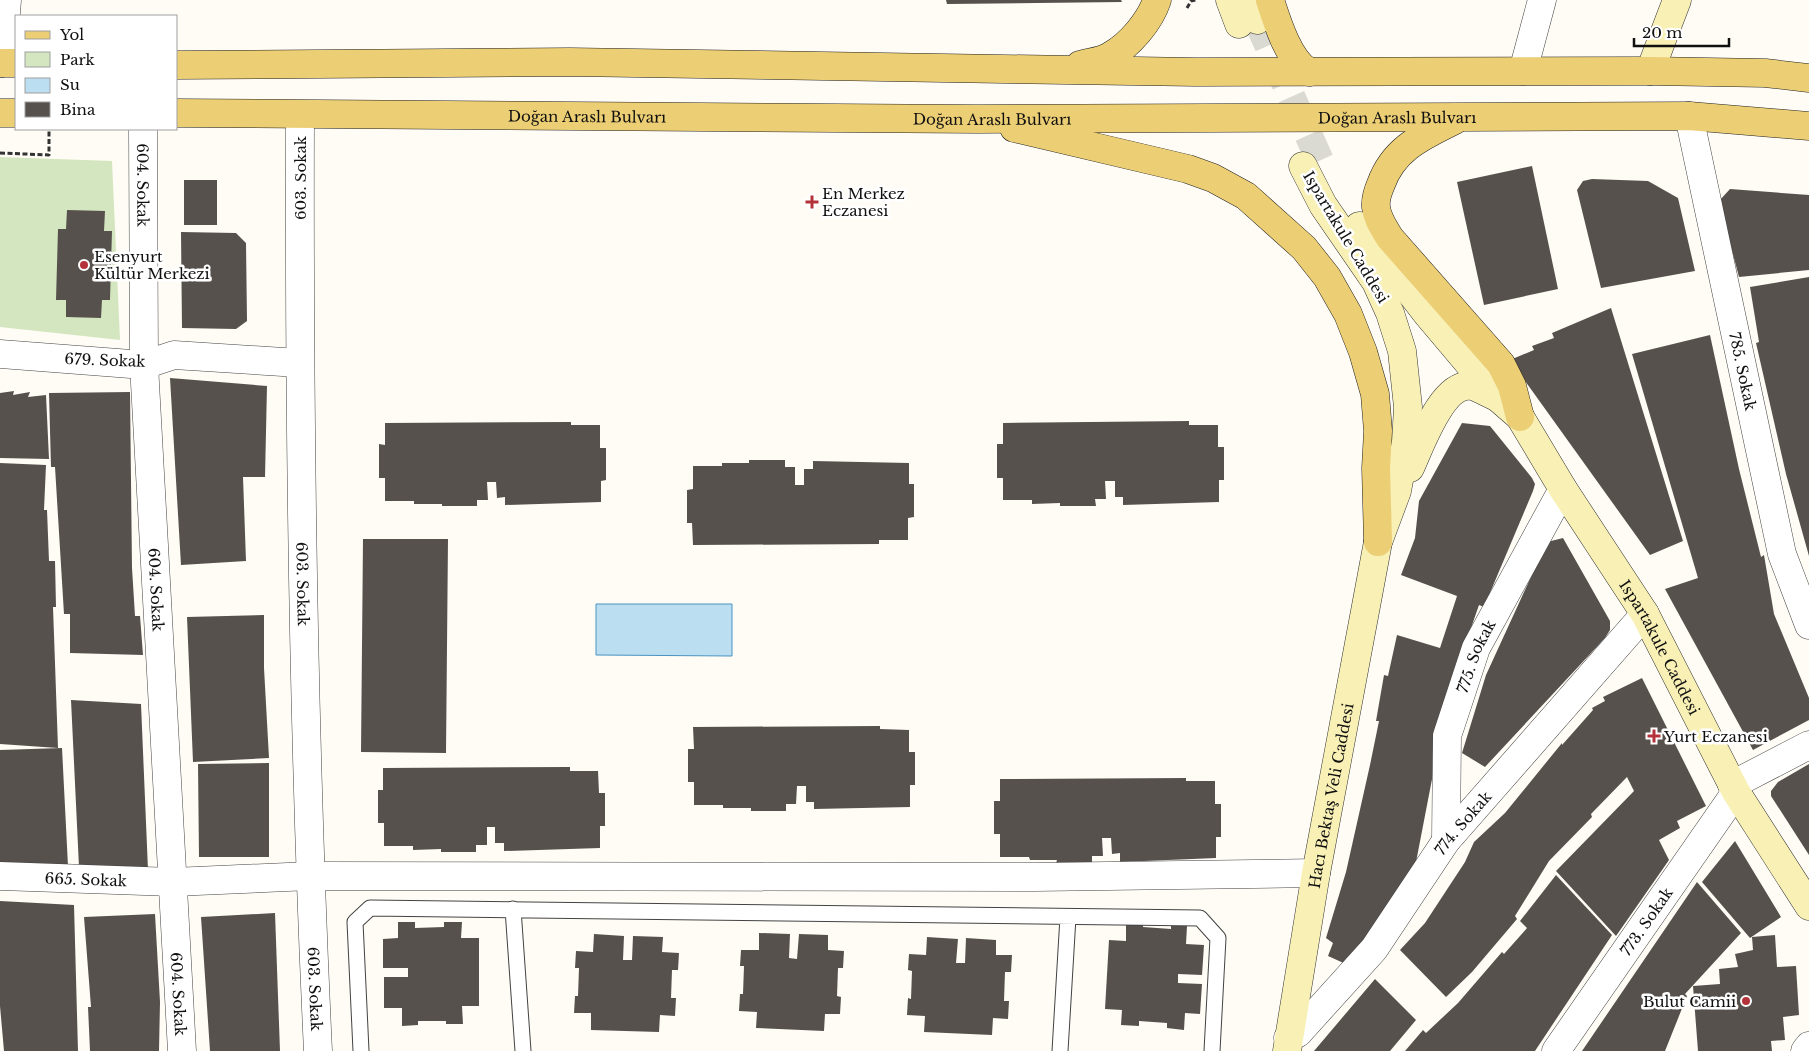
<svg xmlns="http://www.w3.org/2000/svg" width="1809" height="1051" viewBox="0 0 1809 1051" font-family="'Libre Baskerville',serif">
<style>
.green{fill:#d4e6bf}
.water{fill:#bcdef1;stroke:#4a93c2}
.building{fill:#57514d}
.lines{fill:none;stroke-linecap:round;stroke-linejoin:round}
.secondary-tunnel{stroke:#dad9d2;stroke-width:28;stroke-dasharray:28 14;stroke-linecap:butt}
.lane-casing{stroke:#434343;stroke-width:17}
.street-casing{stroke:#434343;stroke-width:29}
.secondary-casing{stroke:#323232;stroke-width:29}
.primary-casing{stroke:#212121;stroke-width:29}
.path{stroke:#323232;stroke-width:3;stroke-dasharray:5 2.5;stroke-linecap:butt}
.lane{stroke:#fff;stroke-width:15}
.street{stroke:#fff;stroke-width:28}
.secondary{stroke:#f8f0b5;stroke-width:28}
.primary{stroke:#ecce75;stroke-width:28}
.poi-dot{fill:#b4333a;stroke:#fff;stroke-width:2}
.labels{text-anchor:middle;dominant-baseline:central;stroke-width:5;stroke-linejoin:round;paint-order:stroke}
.street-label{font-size:15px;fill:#101010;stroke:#fff}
.poi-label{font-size:15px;fill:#101010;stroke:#fff;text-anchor:start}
</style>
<rect width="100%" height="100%" fill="#fefcf4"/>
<path class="green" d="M0 157 112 161 120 340 0 327Z"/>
<path class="water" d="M596 604H732V656L596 655Z"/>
<path class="building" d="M946 0H1121L1122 2 947 4Z
M1532 166 1558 289 1484 305 1457 182Z
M1592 179 1648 181 1678 198 1695 271 1601 288 1577 190 1583 181Z
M184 180H217V225H184Z
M1730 189 1809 195V270L1739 277 1719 201Z
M67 210 105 211 104 231H112L110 300H102L101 318 66 317V300H56L58 229H66Z
M181 232 236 233 246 243 247 321 236 329 182 328Z
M1809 277V556L1786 474 1756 343 1759 342 1750 287Z
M1611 308 1683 541 1650 555 1510 360 1534 350 1532 346 1554 338 1552 333Z
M1710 335 1739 469 1761 557 1764 555 1774 614 1809 698V720L1753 750 1665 589 1698 578 1632 354Z
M170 378 267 386 265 477H243L246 561 181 565Z
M14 391 13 395 30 392 28 397 46 395 49 459 0 458V393Z
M130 392 132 568 135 616H140L143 655 70 653V614H64L55 467H51L49 393Z
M1189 421V425H1218V447H1224V480H1219V502L1123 505V497H1115V481H1105L1106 499H1095L1096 506H1060V503L1032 504V500H1003V478H997V444H1003V423Z
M571 422V425H600V448H606V480L601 481V502L505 505V497L497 498 496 482H487L488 500H477V506H442V504H414V501H385V478H379V444L385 445V423Z
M1462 423 1490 426 1532 478 1535 484 1533 491 1484 607 1479 605 1449 691 1412 883 1348 965 1328 956 1333 943 1326 938 1346 872 1370 765 1379 721H1376L1384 675 1388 676 1397 635 1440 648 1457 596 1401 575 1415 538 1419 501Z
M749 460H785V467H795V485H804V469H813V461L909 463V484H914V517L908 518V540H879V544L693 545 692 523H687V490L693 489V466H722V463H749Z
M0 463 46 465 44 510H47L49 561H55L56 607H53L58 748 0 744Z
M1563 538 1610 621V630L1605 638 1485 767 1462 753 1486 675 1547 542Z
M363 539H448L446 753 361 752Z
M264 615V668L269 758 193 762 187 617Z
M1642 678 1706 806 1677 821 1680 828 1659 840 1669 860 1616 936 1556 871 1634 791 1627 777 1591 814 1592 817 1549 861 1515 916 1517 919 1472 972 1446 997 1400 950 1425 923 1465 862 1474 842 1505 813 1562 743V745L1593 710 1592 708 1605 701 1603 697Z
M71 700 141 704 148 870 79 867Z
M880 726V729L909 730V752H915V785H910V807L814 809V802H806V786H797L796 804H786V811H751V808H723V805H694V782H688V749H694L693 727Z
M62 748 68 866H0V750Z
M269 763V857H199L198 764Z
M1809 764V855L1771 796V791L1778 782Z
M570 767V771H598L599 793H605V826H600V848L504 851V843H495V827H487V845H476V852H441V849L413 850V846H384V823H378V790H383V768Z
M1186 778V781H1215V804H1221V837H1216V858L1120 862V853L1112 854 1111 838H1102L1103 856H1092V862L1056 863 1057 860H1030L1029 857H1000V834H994V801H1000V779Z
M1735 841 1781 917 1750 938 1702 882Z
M1556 875 1612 935 1535 1051H1405L1423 1030 1426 1033 1458 1003 1502 952 1504 954 1527 928 1520 921Z
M1697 882 1741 933 1685 994 1687 996 1665 1051H1582Z
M0 901 74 905 78 1051H4L0 1006Z
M275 913 280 1051H210L201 917Z
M155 914 160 1002 159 1051H90L88 1007H91L84 917Z
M398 922H415V928L444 927V922H462L461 938H479V1006H462L463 1024H446V1021H418V1025L402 1026V1008H384V977H408V968H383V939L398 938Z
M1126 923 1143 924V927L1171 929V925L1187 926 1186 944 1204 945 1202 975 1178 974V983L1202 984 1200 1014 1185 1013 1184 1030 1167 1028V1023L1139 1021V1026L1121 1025 1122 1010 1105 1009 1109 940 1126 941Z
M759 933 790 934 789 958 797 959 799 934 828 935V950L844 951 843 968H838L837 996 841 997 840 1014H825L824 1031 756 1028 757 1012 739 1011 740 994H743L744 966H740L741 950H759Z
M594 934 624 936 623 960H632L633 936 663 937 662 952 679 953 678 970H672L671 998H676L675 1016 660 1015 659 1032 591 1030V1013H574L575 996H578L579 968H575L576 951 593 952Z
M1775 935 1777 967 1796 966 1799 1015 1783 1017 1785 1040 1771 1041 1772 1051H1698L1693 986 1720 984 1719 969 1738 967 1735 954 1753 950 1752 937Z
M927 937 958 939 956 963H965L966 938 996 940V955H1012L1011 972H1005L1004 1001H1009L1008 1019 993 1018 992 1035 924 1032 925 1016 907 1015 908 998 911 999 912 971 908 970 909 954 926 955Z
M1375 979 1416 1020 1390 1051H1314Z"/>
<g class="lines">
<path class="secondary-tunnel" d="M1257 20 1321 163"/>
<defs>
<path id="lane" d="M513 909 523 1051
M361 1051 355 922 370 908 1200 918 1218 938 1212 1051
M1060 1051 1068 917"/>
<g id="street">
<path d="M2 63 7 0"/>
<path d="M1523 71 1542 0"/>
<path id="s1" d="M300 115C299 427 303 739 318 1051"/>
<path id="s2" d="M1689 116 1782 554 1809 625"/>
<path id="s3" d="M143 129 144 365 182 1051"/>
<path d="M0 354 144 365 174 355 299 363"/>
<path d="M1732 785 1809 745"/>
<path id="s4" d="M1446 841 1447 736 1476 648 1563 489"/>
<path id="s5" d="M0 876 173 882 310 876 1035 877 1316 873"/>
<path id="s6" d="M1288 1038 1298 1033 1374 949 1446 841 1645 614"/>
<path id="s7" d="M1556 1051 1736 792"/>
<path d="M1805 1051 1809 1046"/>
</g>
<g id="secondary">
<path d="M1230 0 1239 24"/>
<path d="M1251 0 1257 20"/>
<path d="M1650 71 1677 0"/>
<path id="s8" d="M1359 226 1427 314 1497 397 1520 417 1563 489 1645 614 1736 792 1809 906"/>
<path d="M1410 468C1420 447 1442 381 1472 386 1480 388 1489 394 1497 397"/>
<path id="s9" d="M1287 1051 1316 873 1378 542 1397 491 1406 442 1408 407 1402 351 1390 313 1376 282 1323 205 1303 166"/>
</g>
<g id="primary">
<path d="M1270 0C1277 22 1289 61 1309 72"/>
<path d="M0 63H16"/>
<path d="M176 65 570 62 1196 72 1650 71 1765 73 1809 78"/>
<path d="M1080 65C1090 62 1102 61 1110 56 1130 45 1150 21 1157 0"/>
<path d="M0 113H16"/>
<path id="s10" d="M176 113 978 119 1689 116 1809 126"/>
<path d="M1455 120C1423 136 1394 148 1381 184 1378 191 1375 199 1376 207 1377 219 1384 228 1390 238L1501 364 1512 386 1520 417"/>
<path d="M1014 128 1188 169 1213 178 1246 196 1304 248 1327 277 1348 314 1363 352 1375 394 1378 431 1376 468 1378 542"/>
</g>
</defs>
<use href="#lane" class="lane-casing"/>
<use href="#street" class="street-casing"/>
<use href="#secondary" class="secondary-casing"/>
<use href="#primary" class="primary-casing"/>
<path class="path" d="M1187 8 1191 1 1196 0
M0 153 49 155V129"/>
<use href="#lane" class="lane"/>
<use href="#street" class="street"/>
<use href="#secondary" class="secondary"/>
<use href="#primary" class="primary"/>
</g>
<g class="poi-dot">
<path d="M809.5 194.5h5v5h5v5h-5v5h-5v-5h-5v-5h5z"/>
<circle cx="84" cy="265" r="5"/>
<path d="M1651.5 728.5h5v5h5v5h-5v5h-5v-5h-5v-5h5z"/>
<circle cx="1746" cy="1001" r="5"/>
</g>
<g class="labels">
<g class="street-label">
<text stroke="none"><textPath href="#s10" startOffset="411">Doğan Araslı Bulvarı</textPath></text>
<text stroke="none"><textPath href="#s10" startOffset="1221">Doğan Araslı Bulvarı</textPath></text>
<text stroke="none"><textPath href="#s10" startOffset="816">Doğan Araslı Bulvarı</textPath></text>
<text transform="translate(300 178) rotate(-90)">603. Sokak</text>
<text stroke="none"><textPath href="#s3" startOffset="56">604. Sokak</textPath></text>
<text transform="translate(1346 237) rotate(59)">Ispartakule Caddesi</text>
<text transform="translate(105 360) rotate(2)">679. Sokak</text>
<text stroke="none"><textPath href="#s2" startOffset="261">785. Sokak</textPath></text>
<text stroke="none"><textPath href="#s1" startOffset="469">603. Sokak</textPath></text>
<text stroke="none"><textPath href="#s3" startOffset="461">604. Sokak</textPath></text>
<text stroke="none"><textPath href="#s8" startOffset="520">Ispartakule Caddesi</textPath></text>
<text stroke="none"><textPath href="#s4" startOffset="190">775. Sokak</textPath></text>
<text stroke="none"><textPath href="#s9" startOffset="259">Hacı Bektaş Veli Caddesi</textPath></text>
<text stroke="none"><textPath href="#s6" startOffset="279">774. Sokak</textPath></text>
<text stroke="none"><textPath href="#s5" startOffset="86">665. Sokak</textPath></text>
<text stroke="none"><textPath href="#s7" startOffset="158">773. Sokak</textPath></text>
<text stroke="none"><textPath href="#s1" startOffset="874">603. Sokak</textPath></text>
<text stroke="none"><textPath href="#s3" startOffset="866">604. Sokak</textPath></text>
</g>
<g class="poi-label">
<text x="822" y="193">En Merkez<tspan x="822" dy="17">Eczanesi</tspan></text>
<text x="94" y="256">Esenyurt<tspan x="94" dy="17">Kültür Merkezi</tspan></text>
<text x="1664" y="736">Yurt Eczanesi</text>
<text x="1736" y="1001" text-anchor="end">Bulut Camii</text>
</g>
</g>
<rect x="15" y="15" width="162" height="115" fill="#ffffff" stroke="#9f9f9f"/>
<rect x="25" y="31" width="25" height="8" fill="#ecce75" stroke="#9f9f9f"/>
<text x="60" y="40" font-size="15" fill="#101010">Yol</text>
<rect x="25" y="52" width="25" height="15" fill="#d4e6bf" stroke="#9f9f9f"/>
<text x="60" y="65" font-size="15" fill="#101010">Park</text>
<rect x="25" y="78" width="25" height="15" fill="#bcdef1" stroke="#9f9f9f"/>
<text x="60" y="90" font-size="15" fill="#101010">Su</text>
<rect x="25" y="102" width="25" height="15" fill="#57514d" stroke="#9f9f9f"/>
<text x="60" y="115" font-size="15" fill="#101010">Bina</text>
<path d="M1634 38v8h95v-8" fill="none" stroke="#101010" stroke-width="2.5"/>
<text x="1642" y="38" font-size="15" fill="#101010" stroke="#ffffff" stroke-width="4" paint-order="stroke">20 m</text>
</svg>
